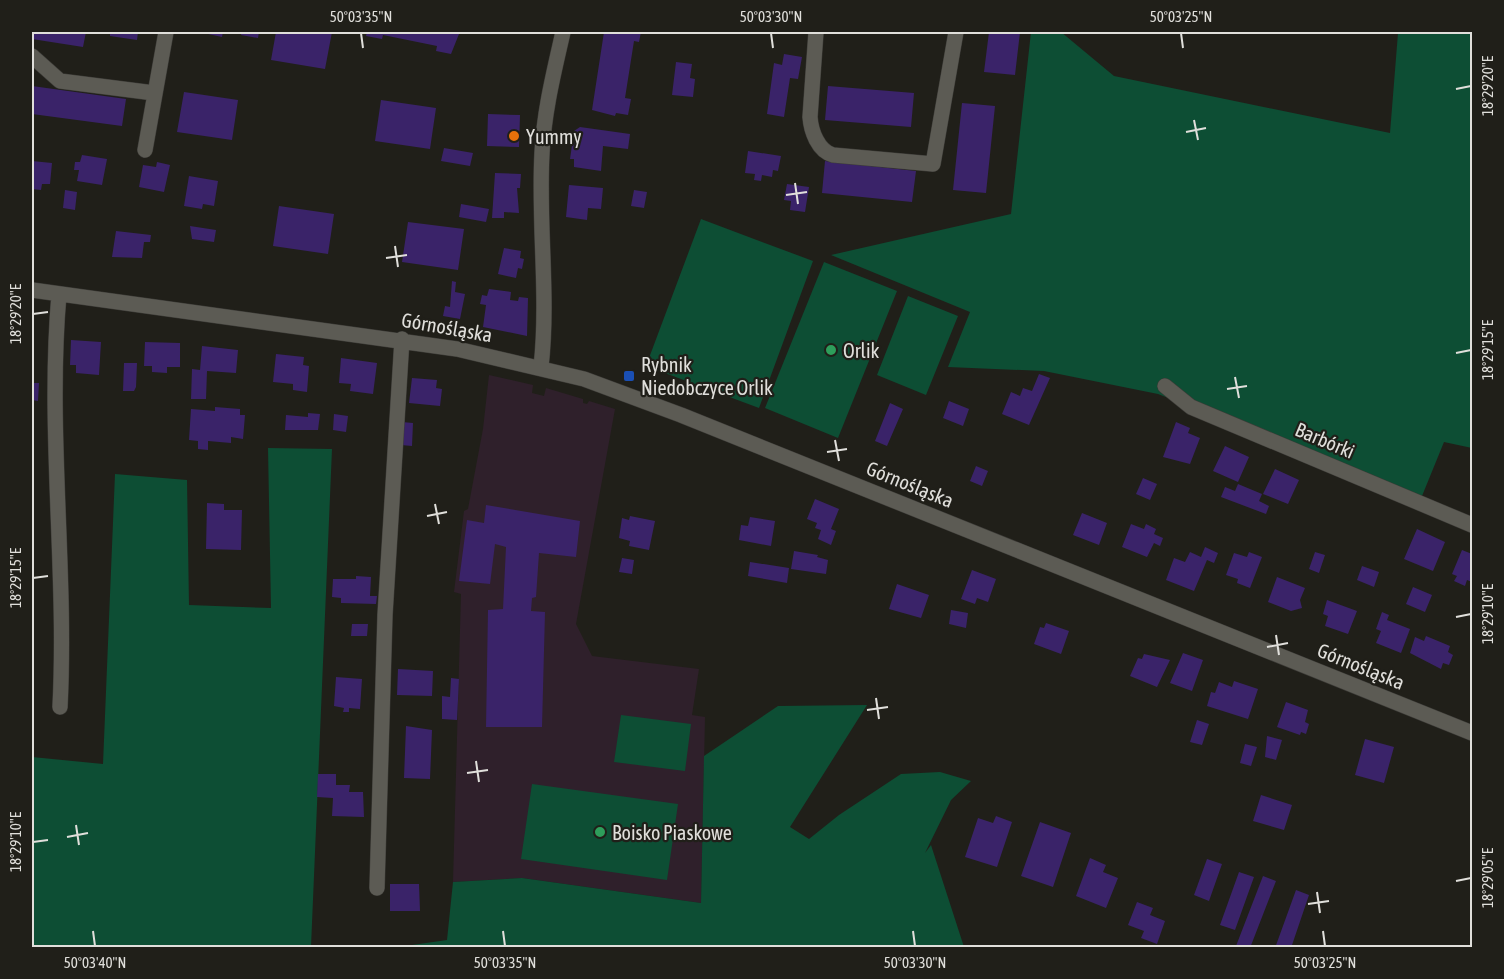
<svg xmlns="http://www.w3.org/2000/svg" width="1504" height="979" viewBox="0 0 1504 979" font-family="'Asap Condensed',sans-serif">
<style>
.education{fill:#2f202b}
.green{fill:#0d4e34}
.building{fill:#3a2369}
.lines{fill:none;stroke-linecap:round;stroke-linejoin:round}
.minor-casing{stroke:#3d3c38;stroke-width:16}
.minor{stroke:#5c5b54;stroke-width:15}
.ticks{fill:none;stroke:#e0dfdb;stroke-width:2}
.food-dot{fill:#e8710a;stroke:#201f19;stroke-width:2}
.leisure-dot{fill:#2e9e5b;stroke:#201f19;stroke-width:2}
.transit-dot{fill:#1a4fb4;stroke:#201f19;stroke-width:2}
.labels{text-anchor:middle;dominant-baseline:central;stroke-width:4.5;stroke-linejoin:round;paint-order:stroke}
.poi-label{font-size:20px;fill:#e0dfdb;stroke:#201f19;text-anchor:start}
.street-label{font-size:20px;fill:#e0dfdb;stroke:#201f19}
.neatline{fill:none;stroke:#e0dfdb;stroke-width:2}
.ticks-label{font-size:15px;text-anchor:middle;fill:#e0dfdb}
</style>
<rect width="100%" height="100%" fill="#201f19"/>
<path class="education" d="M489 375 533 385 532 393 544 396 546 388 583 399V403L587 404 589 401 615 409 576 624 592 656 699 669 692 715 705 717 701 903 522 878 453 882 461 594 454 592 464 511 468 509 483 429Z"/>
<path class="green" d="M1031 32H1061L1114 76 1390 133 1398 33 1472 32V448L1444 442 1422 496 1158 394 1044 371 948 367 970 312 831 255 1011 214Z
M701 219 813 261 759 408 646 366Z
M824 262 897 291 838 438 765 408Z
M908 296 958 316 926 395 877 375Z
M268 448 332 449 311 947 32 948V757L103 764 115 474 187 480 189 605 271 608Z
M867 705 790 827 809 839 839 815 901 774 940 772 971 781 951 800 925 853 931 845 964 947H398L447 940 453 882 522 878 701 903 704 756 778 706Z
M621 715 691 724 685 771 614 762Z
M532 784 678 804 667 880 521 859Z"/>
<path class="building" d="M32 32H86L83 47 32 39Z
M110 32H138L137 40 110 36Z
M199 32H223L222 37Z
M242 32H259L258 38 241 35Z
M276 32H332L325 69 271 60Z
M367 32H456L459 34 451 54 436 51 437 46 383 35 382 39 366 36Z
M604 32H641L639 42 634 41 625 98 631 99 628 115 616 113 615 116 592 110Z
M989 32H1020L1015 75 984 72Z
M784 54 802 57 798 79 790 78 784 117 767 114 774 63 782 65Z
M676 62 692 64 690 78 695 79 693 97 672 95Z
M32 86 126 99 122 126 32 114Z
M828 86 914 93 911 127 825 120Z
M184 92 238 100 232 140 177 132Z
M381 100 436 108 430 149 375 141Z
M962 103 995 106 986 193 953 190Z
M488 114 520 115 519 147 487 146Z
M580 127 630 134 628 149 603 146 601 171 574 167V159H570L574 131Z
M444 148 473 153 470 166 441 161Z
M748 151 781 156 778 171 773 170 772 177 762 175 761 181 754 180 755 174 745 173Z
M82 155 107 159 102 185 77 181 79 170H74L75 162H80Z
M32 161 52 163 50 184H42L41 190 32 189Z
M825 161 916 171 912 202 822 193Z
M157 162 170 165 164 192 139 187 143 165 156 167Z
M495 173 521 174 520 188H517L519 213 504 212V218H492Z
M189 176 218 181 214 206 203 204 202 209 184 206Z
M787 184 809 187 805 212 790 210 791 201 784 200Z
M569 185 603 188 601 209 588 208 587 220 566 217Z
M65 190 77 192 75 210 63 208Z
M634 190 647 192 644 208 631 206Z
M461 204 489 209 486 222 459 217Z
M279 206 334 214 328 254 273 246Z
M408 222 464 229 458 270 402 262Z
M190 226 216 230 214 242 192 239Z
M116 231 151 235 150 242H144L142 258 112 257Z
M504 248 521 251 520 258 524 259 522 269 518 268 516 278 498 274Z
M452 281 456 282 455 292 465 294 460 319 443 316 445 306 450 307Z
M489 289 511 292 510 300 518 301 519 297 528 298 527 336 483 327 486 305 480 304 482 295 487 296Z
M71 340 101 342 99 375 76 373V365H70Z
M145 342 180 343V367H167V373L152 372V366H144Z
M202 346 238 350 236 373 207 371 206 399H191L192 369 200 370Z
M276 354 304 357 303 365 309 366 307 392 293 390V384L273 382Z
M341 358 377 363 373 394 350 391 351 384 339 383Z
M124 363H137L136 387 134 391H123Z
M1039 374 1050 378 1029 425 1002 414 1011 392 1020 396 1023 388 1032 391Z
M412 378 437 380 436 388 442 389 440 406 409 403Z
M32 383H39L38 401 32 400Z
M949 401 969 409 963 426 943 418Z
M890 403 903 409 887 446 875 441Z
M215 407 240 409V415H245L243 439 231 437V443L208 441V450L198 449V441L189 440 191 409 215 411Z
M308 413 320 414 318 430H285L286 415 308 417Z
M334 414 348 416 346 432 333 430Z
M402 422 413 423 412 446 401 445Z
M1176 422 1190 428 1188 433 1200 438 1190 464 1163 457Z
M1225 446 1249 457 1238 482 1213 471Z
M976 466 988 471 982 486 970 481Z
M1275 469 1299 480 1288 504 1263 494Z
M1143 478 1157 484 1150 500 1136 494Z
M1238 484 1262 494 1259 501 1269 506 1266 514 1221 497 1225 487 1235 491Z
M815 499 839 509 831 529 836 531 831 545 818 539 821 530 815 528 817 523 807 519Z
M207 503 224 504V510H242L241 550 206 549Z
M486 505 580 521 576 557 539 553 536 597 532 598 531 611 545 612 542 727H486L488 610 503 609 506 547 495 544 490 584 459 581 467 520 484 523Z
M1082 513 1107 523 1099 545 1073 535Z
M630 516 655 521 649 550 629 546 630 541 619 538 622 518 629 520Z
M750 517 775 521 771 546 739 540 741 525 748 526Z
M1131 524 1144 529 1146 524 1156 529 1154 534 1163 538 1160 546 1154 543 1147 557 1122 547Z
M1417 529 1445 542 1433 571 1404 559Z
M1205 547 1218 553 1214 563 1207 560 1194 591 1166 580 1174 558 1185 562 1190 552 1201 557Z
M1462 550 1472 554V582L1467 580 1465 586 1454 581 1457 576 1452 574Z
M794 551 818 555 817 557 828 560 826 574 791 569Z
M1249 552 1262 557 1250 588 1237 583 1238 579 1226 575 1234 553 1247 557Z
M1315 552 1325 555 1319 573 1309 569Z
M622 558 634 560 632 574 619 572Z
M750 562 789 568 787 583 748 576Z
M1362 566 1379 572 1374 587 1357 580Z
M972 570 996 579 988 602 977 598 975 604 961 599Z
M356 576 371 577 370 596H377L376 604 341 603V598L332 597 333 579H356Z
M1277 577 1305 588 1300 600 1302 608 1291 611 1268 602Z
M897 584 929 595 921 618 889 609Z
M1413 587 1432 595 1425 612 1406 604Z
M1327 600 1357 611 1348 634 1325 626 1328 616 1323 614Z
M951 610 968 613 966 628 949 624Z
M1382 612 1389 615 1387 620 1410 629 1401 653 1376 643 1381 631 1376 629Z
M1046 623 1069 631 1061 654 1034 644 1040 627 1044 628Z
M352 624H368L367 636H351Z
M1426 636 1450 646 1448 652 1453 655 1449 665 1443 663 1441 669 1410 653 1415 637 1424 641Z
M1183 653 1203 660 1192 691 1170 683Z
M1144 654 1170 660 1157 687 1130 676 1138 658 1142 659Z
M398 669 433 671 432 696 397 695Z
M336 677 362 679 360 709 349 708V712H343L344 708 334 706Z
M451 678 459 679 457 720 442 719V696L450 697Z
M1234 681 1258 689 1248 719 1207 706 1211 692 1215 693 1219 682 1232 687Z
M1286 702 1308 710 1305 722 1309 724 1306 734 1301 732 1300 735 1277 727Z
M1197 720 1209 724 1202 745 1190 742Z
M406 726 432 730 430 779 404 778Z
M1267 736 1282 740 1276 760 1265 757Z
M1365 739 1394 747 1384 783 1355 775Z
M1245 744 1257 747 1251 766 1240 763Z
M318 774H336V785H350L349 792H363L364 817 332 816 333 798 317 797Z
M1261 795 1292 805 1284 830 1253 821Z
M996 816 1012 822 997 867 965 857 978 818 993 823Z
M1040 822 1071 833 1053 887 1021 876Z
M1090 858 1106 865 1103 872 1118 878 1106 908 1076 896Z
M1207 859 1222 864 1209 901 1194 895Z
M1239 872 1254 877 1235 930 1220 925Z
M1263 876 1276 881 1250 948H1240L1236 946Z
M390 884H419L420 911H390Z
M1296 890 1309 895 1291 948H1275Z
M1137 902 1153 908 1150 915 1165 921 1157 944 1141 938 1144 931 1128 925Z"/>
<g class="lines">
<defs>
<path id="minor" d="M816 32 810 117C811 131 818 151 833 155L933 164 956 32
M32 56 60 81 154 93
M145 150 166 32
M32 290 457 349 584 379 681 415 1472 733
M59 294C47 431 67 570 60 707
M541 367C549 296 538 224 542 153 544 111 554 72 563 32
M1165 386 1191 407 1472 525
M377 888 385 615 402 339"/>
</defs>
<use href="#minor" class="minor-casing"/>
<use href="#minor" class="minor"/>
</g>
<path class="ticks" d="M361 33 363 48M771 33 773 48M1181 33 1183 48M1456 89 1471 86M1194 120 1198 140M1186 132 1206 128M795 183 798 204M786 195 807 192M395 246 398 267M386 258 407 255M33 314 48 312M1456 353 1471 350M1235 377 1239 398M1227 389 1247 386M835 440 839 461M827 452 847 449M435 504 439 524M427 516 447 512M33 578 48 576M1456 617 1471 614M1276 635 1279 655M1267 647 1288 643M876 698 879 719M867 710 888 707M476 761 479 782M467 773 488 770M76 825 79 845M67 837 88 833M33 842 48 840M1456 881 1471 878M1317 892 1320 913M1308 904 1329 901M93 931 95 946M503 931 505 946M913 931 915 946M1323 931 1325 946"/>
<circle class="food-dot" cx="514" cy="136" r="6"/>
<g class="leisure-dot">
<circle cx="831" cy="350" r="6"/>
<circle cx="600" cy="832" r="6"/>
</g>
<rect class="transit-dot" x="623" y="370" width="12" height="12" rx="3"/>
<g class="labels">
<g class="poi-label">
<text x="526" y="136">Yummy</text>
<text x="843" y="350">Orlik</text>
<text x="641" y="364">Rybnik<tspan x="641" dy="23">Niedobczyce Orlik</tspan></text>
<text x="612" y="832">Boisko Piaskowe</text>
</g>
<g class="street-label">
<text transform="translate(447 327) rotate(10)">Górnośląska</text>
<text transform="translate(1325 440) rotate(23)">Barbórki</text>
<text transform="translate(910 484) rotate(22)">Górnośląska</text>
<text transform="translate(1361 666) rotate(22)">Górnośląska</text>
</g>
</g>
<rect width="1504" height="979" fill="none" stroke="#201f19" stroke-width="66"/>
<rect x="33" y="33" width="1438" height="913" class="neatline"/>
<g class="ticks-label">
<text x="361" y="22">50°03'35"N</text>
<text x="771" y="22">50°03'30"N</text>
<text x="1181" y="22">50°03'25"N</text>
<text transform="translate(1488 86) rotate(-90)" y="5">18°29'20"E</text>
<text transform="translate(16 314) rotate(-90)" y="5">18°29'20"E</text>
<text transform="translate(1488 350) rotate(-90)" y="5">18°29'15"E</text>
<text transform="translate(16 578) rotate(-90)" y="5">18°29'15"E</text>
<text transform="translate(1488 614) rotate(-90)" y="5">18°29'10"E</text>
<text transform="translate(16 842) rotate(-90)" y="5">18°29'10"E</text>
<text transform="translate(1488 878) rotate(-90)" y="5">18°29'05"E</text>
<text x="95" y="968">50°03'40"N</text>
<text x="505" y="968">50°03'35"N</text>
<text x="915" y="968">50°03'30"N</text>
<text x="1325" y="968">50°03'25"N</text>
</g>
</svg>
